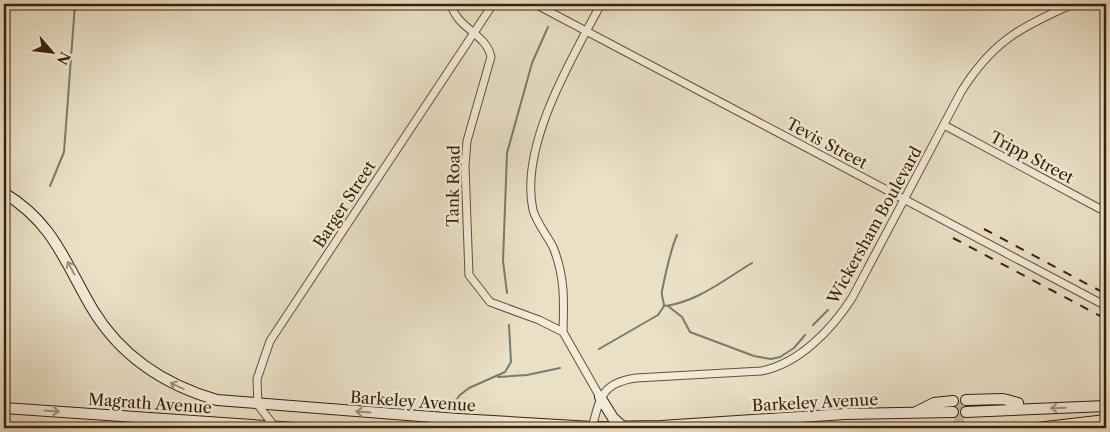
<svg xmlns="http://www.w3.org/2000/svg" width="1110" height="432" viewBox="0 0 1110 432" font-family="'Libre Caslon Text',serif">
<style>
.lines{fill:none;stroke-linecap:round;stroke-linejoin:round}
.stream{stroke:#757d72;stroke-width:2}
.secondary-tunnel{stroke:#c7ba9f;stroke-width:10;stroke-dasharray:10 5;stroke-linecap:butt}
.street-casing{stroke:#685034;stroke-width:9}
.secondary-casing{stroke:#3d2004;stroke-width:12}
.street{stroke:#f1ebda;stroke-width:7}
.secondary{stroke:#f1ebda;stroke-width:10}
.rail{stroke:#3d2004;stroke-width:2;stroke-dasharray:9 9;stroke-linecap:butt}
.oneway{stroke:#a0907a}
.labels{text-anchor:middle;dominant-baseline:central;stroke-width:5;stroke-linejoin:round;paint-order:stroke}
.street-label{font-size:16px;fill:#3d2004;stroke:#f1ebda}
</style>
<rect width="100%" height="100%" fill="#eae0c6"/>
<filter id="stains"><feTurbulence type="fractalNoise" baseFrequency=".004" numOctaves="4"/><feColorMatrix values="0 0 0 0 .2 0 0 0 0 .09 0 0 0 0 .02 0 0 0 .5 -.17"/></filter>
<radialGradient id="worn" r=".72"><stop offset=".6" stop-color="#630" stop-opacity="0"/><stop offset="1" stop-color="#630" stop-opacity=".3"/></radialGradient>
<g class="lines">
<path class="stream" d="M50 186 64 152 75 4
M4 244 7 239
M507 293 503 261 507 153 532 63 548 27
M664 306C664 301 661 296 662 291 665 276 671 249 677 235
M668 306 682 317 690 332 754 356 771 359 780 357 794 348 805 335
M813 325 828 310
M599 349 658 315 664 306C696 303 725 279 752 263
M498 377 527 375 560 368
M453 404 460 395 469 388 505 372 511 362 509 325"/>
<path class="secondary-tunnel" d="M953 406H966
M954 419 967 418"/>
<defs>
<path id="street" d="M451 4C457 29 486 33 491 57L467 141 465 166 469 275 490 302 539 320 563 332 600 397
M535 4 1106 306
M944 125 1106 212
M563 332C564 301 565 276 553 247 547 235 536 222 533 210 519 146 572 58 601 4
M275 427 258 405 257 379 270 341 493 4
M592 428C600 398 601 383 636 378L761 371C799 364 832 329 852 298L961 92C992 42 1020 27 1073 4"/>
<path id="secondary" d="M4 193C54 223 65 263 93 310 121 356 165 385 217 400L458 419 592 427 661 426 845 414 953 412
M600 397 613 418 623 427
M966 400 1003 399 1018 403
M4 408 295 428
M916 412 934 403 953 401
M966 412 1106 406
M1037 428 1106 420"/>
</defs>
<use href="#street" class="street-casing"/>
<use href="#secondary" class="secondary-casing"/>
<use href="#street" class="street"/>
<use href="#secondary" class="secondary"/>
<path class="rail" d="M984 229 1106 294
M953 238 1106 319"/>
</g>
<defs><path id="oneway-shaft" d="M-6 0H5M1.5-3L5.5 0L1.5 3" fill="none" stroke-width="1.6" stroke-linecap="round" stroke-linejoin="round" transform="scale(1.25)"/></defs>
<g class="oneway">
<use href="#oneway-shaft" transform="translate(71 268) rotate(-118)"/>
<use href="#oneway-shaft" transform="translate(177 386) rotate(-155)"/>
<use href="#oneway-shaft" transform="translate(1058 408) rotate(178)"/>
<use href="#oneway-shaft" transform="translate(52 411) rotate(4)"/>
<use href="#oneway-shaft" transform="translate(363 412) rotate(-176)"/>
</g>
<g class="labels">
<g class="street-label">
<text transform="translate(827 143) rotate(28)">Tevis Street</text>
<text transform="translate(1032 157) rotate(28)">Tripp Street</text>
<text transform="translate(453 186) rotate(-89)">Tank Road</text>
<text transform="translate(344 204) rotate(-57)">Barger Street</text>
<text transform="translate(874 225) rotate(-61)">Wickersham Boulevard</text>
<text transform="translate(413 401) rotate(4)">Barkeley Avenue</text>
<text transform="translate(815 402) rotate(-3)">Barkeley Avenue</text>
<text transform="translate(150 403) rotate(4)">Magrath Avenue</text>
</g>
</g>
<rect width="1110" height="432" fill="none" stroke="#eae0c6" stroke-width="20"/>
<rect x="5" y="5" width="1100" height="422" fill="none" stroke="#3d2004" stroke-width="2.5"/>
<rect x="10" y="10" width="1090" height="412" fill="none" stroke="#3d2004"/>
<g transform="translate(52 52) rotate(118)" stroke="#f1ebda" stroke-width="4" paint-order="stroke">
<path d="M0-4L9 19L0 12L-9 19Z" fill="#3d2004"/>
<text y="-8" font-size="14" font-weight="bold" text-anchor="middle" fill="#3d2004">N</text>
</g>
<rect width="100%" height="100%" filter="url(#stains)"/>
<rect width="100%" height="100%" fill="url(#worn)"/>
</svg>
